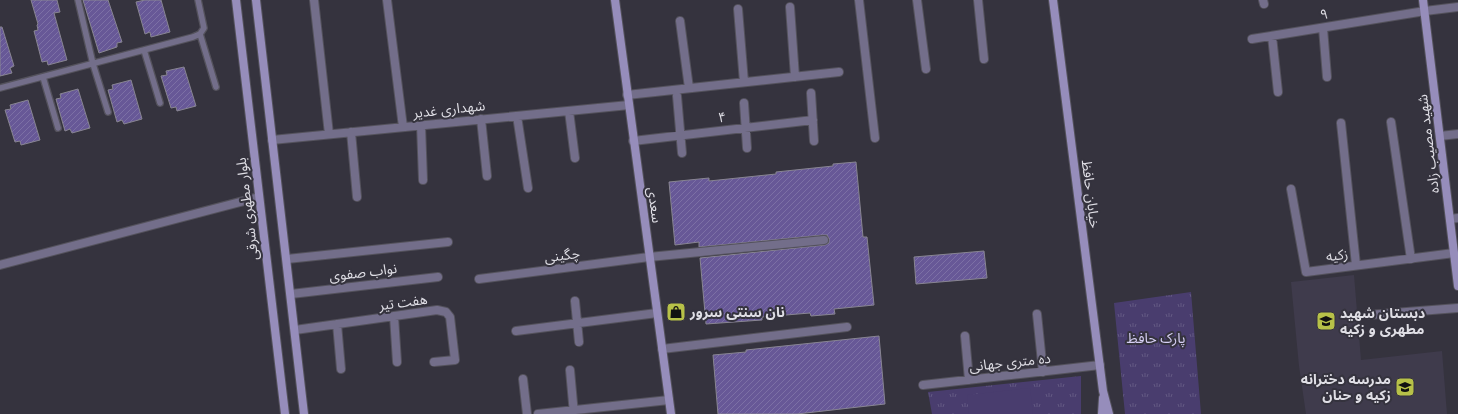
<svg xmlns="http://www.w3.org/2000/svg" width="1458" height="414" viewBox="0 0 1458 414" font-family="Mulish,'Noto Sans Arabic',sans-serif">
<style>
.built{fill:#3f3b4c}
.grass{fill:url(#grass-tufts)}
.pitch{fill:#493d6e}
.building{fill:url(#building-hatch);stroke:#888592}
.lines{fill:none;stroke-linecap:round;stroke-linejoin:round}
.lane-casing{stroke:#54525c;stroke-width:8}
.street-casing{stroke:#54525c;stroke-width:10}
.secondary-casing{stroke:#54525c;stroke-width:10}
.lane{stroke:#736e8a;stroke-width:5.5}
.street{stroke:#736e8a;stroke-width:8}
.secondary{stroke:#968dbb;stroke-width:8}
.labels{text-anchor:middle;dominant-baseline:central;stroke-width:4;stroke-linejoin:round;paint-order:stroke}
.street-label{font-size:14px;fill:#dfdee5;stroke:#35333e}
.poi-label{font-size:14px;font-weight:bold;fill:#dfdee5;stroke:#35333e;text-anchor:start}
.park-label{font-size:14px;fill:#d7d0f5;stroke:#35333e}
</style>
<defs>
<pattern id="grass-tufts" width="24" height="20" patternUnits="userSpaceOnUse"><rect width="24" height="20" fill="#493d6e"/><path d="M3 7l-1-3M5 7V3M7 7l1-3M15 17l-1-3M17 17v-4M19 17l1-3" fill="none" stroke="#635983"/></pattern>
<pattern id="building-hatch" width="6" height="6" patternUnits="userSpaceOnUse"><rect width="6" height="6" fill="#675897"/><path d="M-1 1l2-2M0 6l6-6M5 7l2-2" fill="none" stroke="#7c70a5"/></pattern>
</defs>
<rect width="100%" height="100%" fill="#35333e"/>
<path class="built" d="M1354 275 1361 360 1442 351 1447 414H1306L1299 366 1291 282Z"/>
<path class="grass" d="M1191 292 1201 414H1125L1114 303Z
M1081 376V414H932L928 392Z"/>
<path class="pitch" d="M1030 388 1033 414H969L967 395Z"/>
<path class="building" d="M31 0H57L60 12 54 13 67 60 48 65 47 61 42 62 34 31 38 30 37 25 38 24Z
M83 0H108L122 42 117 43V47L99 53Z
M145 0H161L170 32 151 37 150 32 145 34 136 2Z
M0 27H2L14 66 10 68 12 73 0 76Z
M184 67 196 106 177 111 176 107 171 108 161 76 167 75 166 71Z
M131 80 142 119 124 124 122 120 117 122 108 90 113 89 112 85Z
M78 89 90 128 72 133 70 129 65 131 56 99 61 98 60 94Z
M28 100 40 140 21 145 20 141 15 142 5 110 11 109 10 105Z
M856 162 863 237H867L874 305 834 309 835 314 811 316 810 313 762 317V320L706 324 700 258 825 245 829 243V239L827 235H823L699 247V242L675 245 669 182 709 178V181L776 174V172L833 166V164Z
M984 251 987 278 916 284 914 257Z
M879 336 885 404 797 414H718L713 355 746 352V350Z"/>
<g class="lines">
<defs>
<path id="lane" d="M78 0 93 64 108 112
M200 34 216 87
M144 50 160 103
M43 77 58 128
M0 88 193 37 200 34 204 28 198 0"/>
<path id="street" d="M314 0 329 134
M387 0 403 127
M859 0 875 138
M917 0 926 69
M978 0 984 59
M1263 0 1264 4
M790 7 795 77
M738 9 744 82
M680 21 689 88
M1323 28 1327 77
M1272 36 1278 92
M1252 39 1425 11 1458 7
M811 93 814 141
M627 95 839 72
M677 96 682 153
M744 103 747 148
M569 111 575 158
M517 116 528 188
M481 119 487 176
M1391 122 1411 259
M1341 123 1356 265
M421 125 423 180
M351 132 357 197
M1440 136 1458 134
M272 140 629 105
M633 141 813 120
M1291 189 1306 272 1454 253
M1450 219 1458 218
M287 259 448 242
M0 265 259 197
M479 279 649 257 824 240
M291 294 438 277
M575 301 579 342
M1037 314 1043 372
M1368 315 1458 308
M394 316 397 362
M337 324 341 369
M295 330 437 310 446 312 450 317 455 360 434 362
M516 331 657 313
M965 336 969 380
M662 349 847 327
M570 370 574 414
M523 379 527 414
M923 385 1100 365
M538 414 669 400"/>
<path id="secondary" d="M236 0 285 414
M256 0 304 414
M615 0 671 414
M1053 0 1103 391 1109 414
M1423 0 1458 286
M1102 414 1103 398"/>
</defs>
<use href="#lane" class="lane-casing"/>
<use href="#street" class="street-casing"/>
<use href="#secondary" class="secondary-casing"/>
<use href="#lane" class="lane"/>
<use href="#street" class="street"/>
<use href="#secondary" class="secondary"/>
</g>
<defs>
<symbol id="shop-square" viewBox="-11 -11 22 22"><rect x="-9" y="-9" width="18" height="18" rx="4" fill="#b7c148" stroke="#35333e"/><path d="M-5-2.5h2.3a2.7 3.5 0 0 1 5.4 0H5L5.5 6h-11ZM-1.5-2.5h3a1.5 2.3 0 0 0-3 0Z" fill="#111"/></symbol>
<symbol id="school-square" viewBox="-11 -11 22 22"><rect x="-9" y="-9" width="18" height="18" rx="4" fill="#b7c148" stroke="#35333e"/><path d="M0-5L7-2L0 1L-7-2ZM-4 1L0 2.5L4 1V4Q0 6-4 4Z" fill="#111"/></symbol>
</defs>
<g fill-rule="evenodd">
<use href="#shop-square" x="665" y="301" width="22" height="22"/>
<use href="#school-square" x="1315" y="310" width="22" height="22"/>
<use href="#school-square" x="1394" y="376" width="22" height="22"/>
</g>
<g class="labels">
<g class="street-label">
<text transform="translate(1324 14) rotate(-9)">۹</text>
<text transform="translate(449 109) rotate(-6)">شهداری غدیر</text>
<text transform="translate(722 117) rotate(-7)">۴</text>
<text transform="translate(1428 144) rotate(-97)">شهید مصیب زاده</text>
<text transform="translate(1091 194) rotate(83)">خیابان حافظ</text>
<text transform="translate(655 205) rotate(82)">سعدی</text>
<text transform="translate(247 209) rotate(-97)">بلوار مطهری شرقی</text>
<text transform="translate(562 255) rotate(-7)">چگینی</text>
<text transform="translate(1337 255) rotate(-7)">زکیه</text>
<text transform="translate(363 272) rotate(-7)">نواب صفوی</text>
<text transform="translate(403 302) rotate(-8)">هفت تیر</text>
<text transform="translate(1010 362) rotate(-6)">ده متری جهانی</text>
</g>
<g class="poi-label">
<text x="690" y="312">نان سنتی سرور</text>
<text x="1340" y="313">دبستان شهید<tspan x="1340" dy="16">مطهری و زکیه</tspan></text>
<text x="1391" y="379" text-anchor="end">مدرسه دخترانه<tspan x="1391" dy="16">زکیه و حنان</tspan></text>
</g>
<g class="park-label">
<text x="1156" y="338">پارک حافظ</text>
</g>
</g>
</svg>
